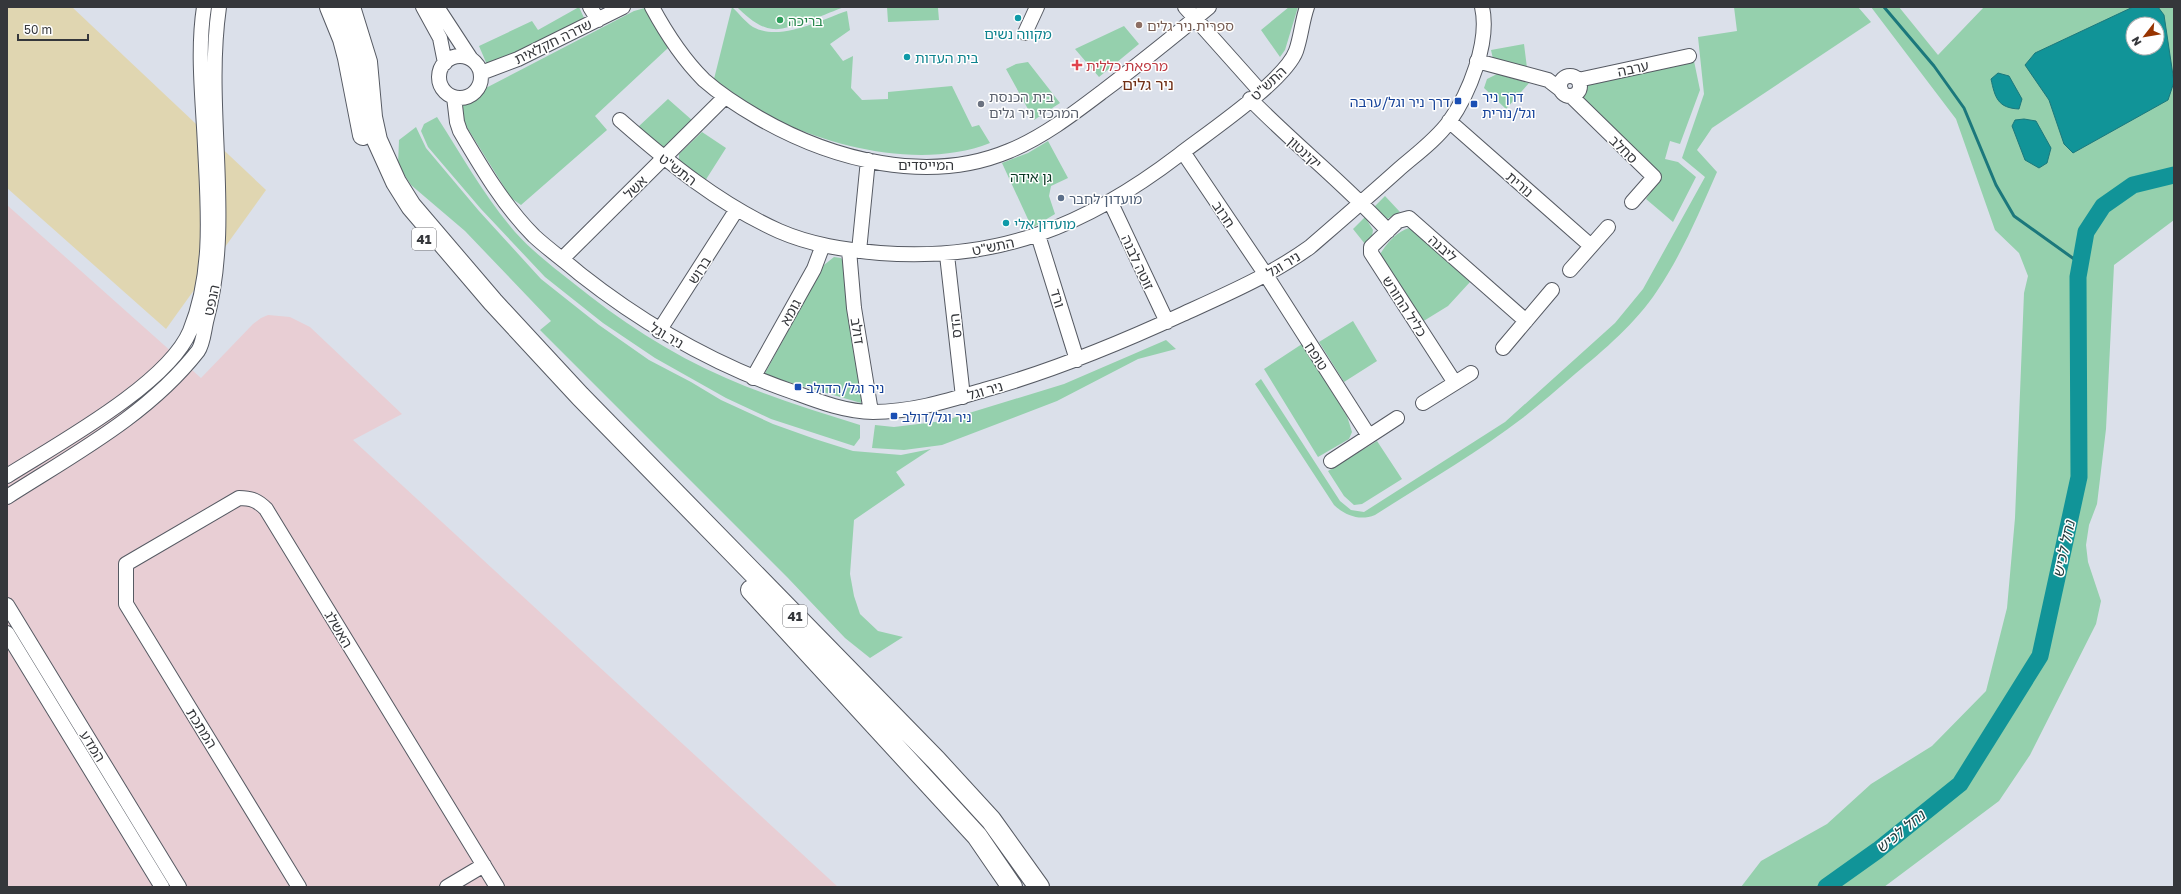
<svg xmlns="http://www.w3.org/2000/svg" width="2181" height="894" viewBox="0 0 2181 894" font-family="'Golos Text','Noto Sans Hebrew',sans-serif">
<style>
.industrial{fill:#e8ced4}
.green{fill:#95d0ad;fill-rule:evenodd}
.sand{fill:#e0d6b1}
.water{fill:#119498;stroke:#1c787c;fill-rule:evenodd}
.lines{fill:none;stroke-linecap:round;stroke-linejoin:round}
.stream{stroke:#1c787c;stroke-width:3}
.river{stroke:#119498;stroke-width:17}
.minor-casing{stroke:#565a63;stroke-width:16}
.highway-casing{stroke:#565a63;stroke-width:22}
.minor{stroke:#fff;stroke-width:14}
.highway{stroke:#fff;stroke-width:20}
.culture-dot{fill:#0f9aa8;stroke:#fff;stroke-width:1.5}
.leisure-dot{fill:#2e9e5b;stroke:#fff;stroke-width:1.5}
.education-dot{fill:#8d6e63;stroke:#fff;stroke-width:1.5}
.health-dot{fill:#e0444e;stroke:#fff;stroke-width:1.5}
.transit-dot{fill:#1a4fb4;stroke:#fff;stroke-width:1.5}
.worship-dot{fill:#6b7280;stroke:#fff;stroke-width:1.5}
.service-dot{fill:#5c6f8a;stroke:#fff;stroke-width:1.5}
.labels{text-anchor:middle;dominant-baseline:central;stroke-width:3;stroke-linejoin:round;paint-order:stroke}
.shield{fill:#fff;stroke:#727376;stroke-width:1}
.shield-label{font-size:13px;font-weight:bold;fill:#35373b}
.leisure-label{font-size:14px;fill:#27864d;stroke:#fff;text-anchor:start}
.education-label{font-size:14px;fill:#785e54;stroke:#fff;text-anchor:start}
.culture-label{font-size:14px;fill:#0d838f;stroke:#fff;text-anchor:start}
.street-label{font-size:14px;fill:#35373b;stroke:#fff}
.health-label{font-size:14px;fill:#be3a42;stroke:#fff;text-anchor:start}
.worship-label{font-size:14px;fill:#5b616d;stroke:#fff;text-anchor:start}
.transit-label{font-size:14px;fill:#164399;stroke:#fff;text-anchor:start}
.park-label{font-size:14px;fill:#06341f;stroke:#fff}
.service-label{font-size:14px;fill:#4e5e75;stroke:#fff;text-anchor:start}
.water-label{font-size:15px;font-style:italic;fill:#253e3f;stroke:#fff}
.quarter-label{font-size:16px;fill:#713016;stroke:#fff}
</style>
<rect width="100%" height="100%" fill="#dbe0ea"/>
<path class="industrial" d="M7 205 201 378 253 324 261 318 268 315 290 317 310 327 402 414 353 440 838 887H7Z"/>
<path class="green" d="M579 7 585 20 488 67 479 46 532 21 538 30Z
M732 7C739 13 745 22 753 27 780 42 820 20 847 11L850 30 830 44 843 61 853 56 851 88 862 100 888 99V92L952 86 972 127 979 125 990 143C927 168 843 150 783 123 759 112 736 95 714 79Z
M737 7H844C828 13 788 31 773 29 759 28 746 16 737 7Z
M887 7H945L938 8 939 20 888 22Z
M1289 7H1298L1285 50 1280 57 1261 30Z
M1734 7H1858L1871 22 1712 128 1697 150 1717 172C1699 213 1682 254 1657 291 1636 323 1604 350 1575 374 1558 389 1541 403 1524 417 1477 453 1425 483 1375 515 1360 521 1346 516 1334 505L1255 384 1261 379 1340 501 1351 510 1364 512 1505 422 1615 323 1643 289 1705 177 1682 158 1704 94 1698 37 1737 31Z
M1871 7H1899L1938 55 1984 7H2174V220L2114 265 2106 429 2097 504 2089 525 2086 545 2088 562 2101 601 2096 624 2030 755 1999 801 1884 887H1741L1761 861 1827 824 1871 784 1932 746 1986 691 2007 608 2015 518 2024 293 2028 276 2019 253 1995 230 1956 119ZM2133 24H2157V48H2133Z
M645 8 668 48 595 116 607 130 521 205 511 198 453 105 634 11Z
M1124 26 1139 44 1099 77 1075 49Z
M1524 44 1527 68 1493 59 1491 50Z
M1694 61 1700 90 1680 144 1670 141 1665 159 1678 162 1696 177 1673 222 1646 199 1660 178 1586 103C1582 94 1583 90 1590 83Z
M1028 62 1060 103 1034 120 1006 69 1016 64Z
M1497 74 1529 83 1506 109 1484 88 1487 79Z
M668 99 693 121 665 147H660L638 127Z
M437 117C462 156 485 197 515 232 532 251 553 267 572 282 619 320 670 354 726 378 769 397 815 411 860 425V438L854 446 771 419 726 398 655 358 603 323 545 277 481 209 428 147 421 131 424 124Z
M416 127 426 148 479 211 541 279 599 325 649 360 691 382 721 400 773 424 815 439 853 451 901 455 931 449 896 472 905 485 854 520 850 574 854 596 860 614 878 631 903 637 870 658 845 638 788 578 540 330 551 321 465 231 411 185 398 165 399 140Z
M702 132 726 148 705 181 679 163V154Z
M1048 141 1068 178 1051 186 1049 196 1055 214 1032 228 1002 163 1028 153Z
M1385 196 1400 212 1387 219 1380 217 1373 208Z
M1365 217 1373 230 1372 236 1365 244 1353 229Z
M1410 228 1416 230 1470 282 1448 306 1422 322 1380 255C1385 245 1398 230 1410 228Z
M834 257 841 258 844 262 862 400 861 403 764 375 824 265Z
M1353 321 1377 361 1344 382 1319 342Z
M1166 340 1176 349 1138 359 1057 401 942 445 904 450 872 448 875 425 894 427 943 421 1064 384Z
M1302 344 1347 416 1352 432 1349 439 1318 457 1264 369Z
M1377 441 1402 479 1362 504 1354 505 1344 496 1328 471Z"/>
<path class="sand" d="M7 7H72L266 190 166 329 7 188Z"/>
<path class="water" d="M2133 7H2158L2164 15 2174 82 2168 100 2073 153 2064 144 2049 100 2025 65 2035 53ZM2133 24H2157V48H2133Z
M1998 73 2009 76 2022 99 2019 109C1998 108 1995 98 1991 79Z
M2024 119 2036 121 2051 148 2047 163 2039 168 2025 160 2012 126 2015 120Z"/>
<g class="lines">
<path class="stream" d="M1884 7 1934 66 1964 108 1996 185 2014 216 2081 264"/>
<path class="river" d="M1826 887 1878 850 1960 784 2040 656 2079 477 2078 277 2086 232 2103 206 2133 185 2174 175"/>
<defs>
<path id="minor" d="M423 7 440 38 445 63
M437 7 471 59
M590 7 598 20
M652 7C666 33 683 59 704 80 721 95 740 107 759 118 832 160 928 185 1009 151 1043 137 1073 114 1102 92 1138 65 1174 36 1209 7
M1185 7 1260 91
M1025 33 1037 7
M439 77a21 21 0 1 1 42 0a21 21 0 1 1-42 0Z
M1477 61 1548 80 1561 90
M481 73 518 59 623 7
M1560 86a10 10 0 1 1 20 0a10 10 0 1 1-20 0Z
M1578 80 1689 56
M1571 96 1654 177 1632 202
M454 97 457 122 460 131C481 167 504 206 534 236 548 249 565 261 580 274 646 326 716 366 796 393 820 402 847 412 873 412 912 412 947 401 984 390 1053 371 1118 344 1183 314 1227 294 1271 275 1310 247 1340 221 1369 196 1398 170 1415 155 1435 141 1449 122 1469 94 1490 42 1482 7
M1250 99C1295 145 1345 184 1388 231
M620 120C669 163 719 204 779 231 811 245 845 250 880 253 998 262 1086 226 1179 155 1206 134 1285 81 1296 51 1301 37 1302 21 1307 7
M1449 121 1591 246
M1183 152 1266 275 1369 436
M1110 201 1167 322
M1038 235 1077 360
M849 250 854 308 871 412
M859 251 868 160
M947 255 963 397
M562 259 725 97
M1570 270 1608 227
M659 331 737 209
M1503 348 1552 290
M753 378 814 269 823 245
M1455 383 1371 253V247L1398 221 1409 218 1526 321
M1423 403 1471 373
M1331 461 1397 418
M7 476C56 445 168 384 190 331 214 272 208 208 205 146 203 100 197 52 204 7
M7 497C74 454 148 415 198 351 203 344 204 331 206 322 234 219 204 112 219 7
M7 605 179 887
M7 633 162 887
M299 887 126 604V564L239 498C252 498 258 501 266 509L497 887
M447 887 484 865"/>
<path id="highway" d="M330 7 343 39 348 58 363 135
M350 7 367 62 372 117 377 140 396 182 411 206 493 302 580 396 936 760 991 820 1039 887
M751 590 977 836 1012 887"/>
</defs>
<use href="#minor" class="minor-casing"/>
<use href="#highway" class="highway-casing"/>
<use href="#minor" class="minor"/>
<use href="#highway" class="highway"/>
</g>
<g class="culture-dot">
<circle cx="1018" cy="18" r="4"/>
<circle cx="907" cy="57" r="4"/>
<circle cx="1006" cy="223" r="4"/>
</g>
<circle class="leisure-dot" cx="780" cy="20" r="4"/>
<circle class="education-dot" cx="1139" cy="25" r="4"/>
<path class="health-dot" d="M1075 59h4v4h4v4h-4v4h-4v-4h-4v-4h4z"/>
<g class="transit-dot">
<rect x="1454" y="97" width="8" height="8" rx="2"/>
<rect x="1470" y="100" width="8" height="8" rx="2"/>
<rect x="794" y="383" width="8" height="8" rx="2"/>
<rect x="890" y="412" width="8" height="8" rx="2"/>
</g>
<circle class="worship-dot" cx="981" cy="104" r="4"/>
<circle class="service-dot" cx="1061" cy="198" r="4"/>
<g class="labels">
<g class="shield">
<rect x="412" y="228" width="24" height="22" rx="3"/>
<rect x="783" y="605" width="24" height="22" rx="3"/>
</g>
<g class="shield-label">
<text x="424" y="239">41</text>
<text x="795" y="616">41</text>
</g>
<g class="leisure-label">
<text x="788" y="20">בריכה</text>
</g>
<g class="education-label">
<text x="1147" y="25">ספרית ניר גלים</text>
</g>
<g class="culture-label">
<text x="1018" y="33" text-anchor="middle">מקווה נשים</text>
<text x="915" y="57">בית העדות</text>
<text x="1014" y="223">מועדון אלי</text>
</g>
<g class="street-label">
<text transform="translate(553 41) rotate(-26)">שדרה חקלאית</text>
<text transform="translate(1633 68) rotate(-12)">ערבה</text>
<text transform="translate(1268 83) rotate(-43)">התש"ט</text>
<text transform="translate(1624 149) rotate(44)">סחלב</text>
<text transform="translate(1305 152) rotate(42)">יקינטון</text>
<text x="926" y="164">המייסדים</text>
<text transform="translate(678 169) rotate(37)">התש"ט</text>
<text transform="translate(1520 184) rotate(41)">נורית</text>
<text transform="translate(635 187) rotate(-45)">אשל</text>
<text transform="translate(1224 214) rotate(56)">חרוב</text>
<text transform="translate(993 246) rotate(-12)">התש"ט</text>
<text transform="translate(1443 248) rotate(42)">ליבנה</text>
<text transform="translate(1138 262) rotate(65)">זוטה לבנה</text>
<text transform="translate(1283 264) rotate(-31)">ניר וגל</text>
<text transform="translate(699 270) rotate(-57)">ברוש</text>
<text transform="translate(1058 298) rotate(73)">ורד</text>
<text transform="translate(211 300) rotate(-78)">הנפט</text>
<text transform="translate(1405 306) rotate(57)">כליל החורש</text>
<text transform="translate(790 312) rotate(-61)">גומא</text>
<text transform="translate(955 326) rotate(-96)">הדס</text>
<text transform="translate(858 331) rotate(81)">דולב</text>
<text transform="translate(667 335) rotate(31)">ניר וגל</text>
<text transform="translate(1317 356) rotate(57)">טופח</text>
<text transform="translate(985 390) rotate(-16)">ניר וגל</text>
<text transform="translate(339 629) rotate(59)">האשלג</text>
<text transform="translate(202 728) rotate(58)">המתכת</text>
<text transform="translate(93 746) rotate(58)">המדע</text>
</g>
<g class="health-label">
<text x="1086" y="65">מרפאת כללית</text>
</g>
<g class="worship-label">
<text x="989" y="96">בית הכנסת<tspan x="989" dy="16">המרכזי ניר גלים</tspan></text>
</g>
<g class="transit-label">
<text x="1482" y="96">דרך ניר<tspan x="1482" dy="16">וגל/נורית</tspan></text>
<text x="1450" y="101" text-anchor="end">דרך ניר וגל/ערבה</text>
<text x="806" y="387">ניר וגל/הדולב</text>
<text x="902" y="416">ניר וגל/דולב</text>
</g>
<g class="park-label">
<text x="1031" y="176">גן אידה</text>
</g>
<g class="service-label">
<text x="1069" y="198">מועדון לחבר</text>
</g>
<g class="water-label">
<text transform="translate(2063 549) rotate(-78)">נחל לכיש</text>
<text transform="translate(1900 831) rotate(-39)">נחל לכיש</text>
</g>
<g class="quarter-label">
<text x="1148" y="84">ניר גלים</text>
</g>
</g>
<rect width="2181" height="894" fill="none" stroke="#35373b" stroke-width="16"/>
<g transform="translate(2145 36) rotate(239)"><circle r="19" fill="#ffffff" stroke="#aeafb1"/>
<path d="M0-3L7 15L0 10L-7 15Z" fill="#983400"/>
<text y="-6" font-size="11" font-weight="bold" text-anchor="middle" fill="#35373b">N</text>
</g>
<path d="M18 34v6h70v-6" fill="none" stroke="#35373b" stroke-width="2"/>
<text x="24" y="34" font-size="12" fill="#35373b" stroke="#ffffff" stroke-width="3" paint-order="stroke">50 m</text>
</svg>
